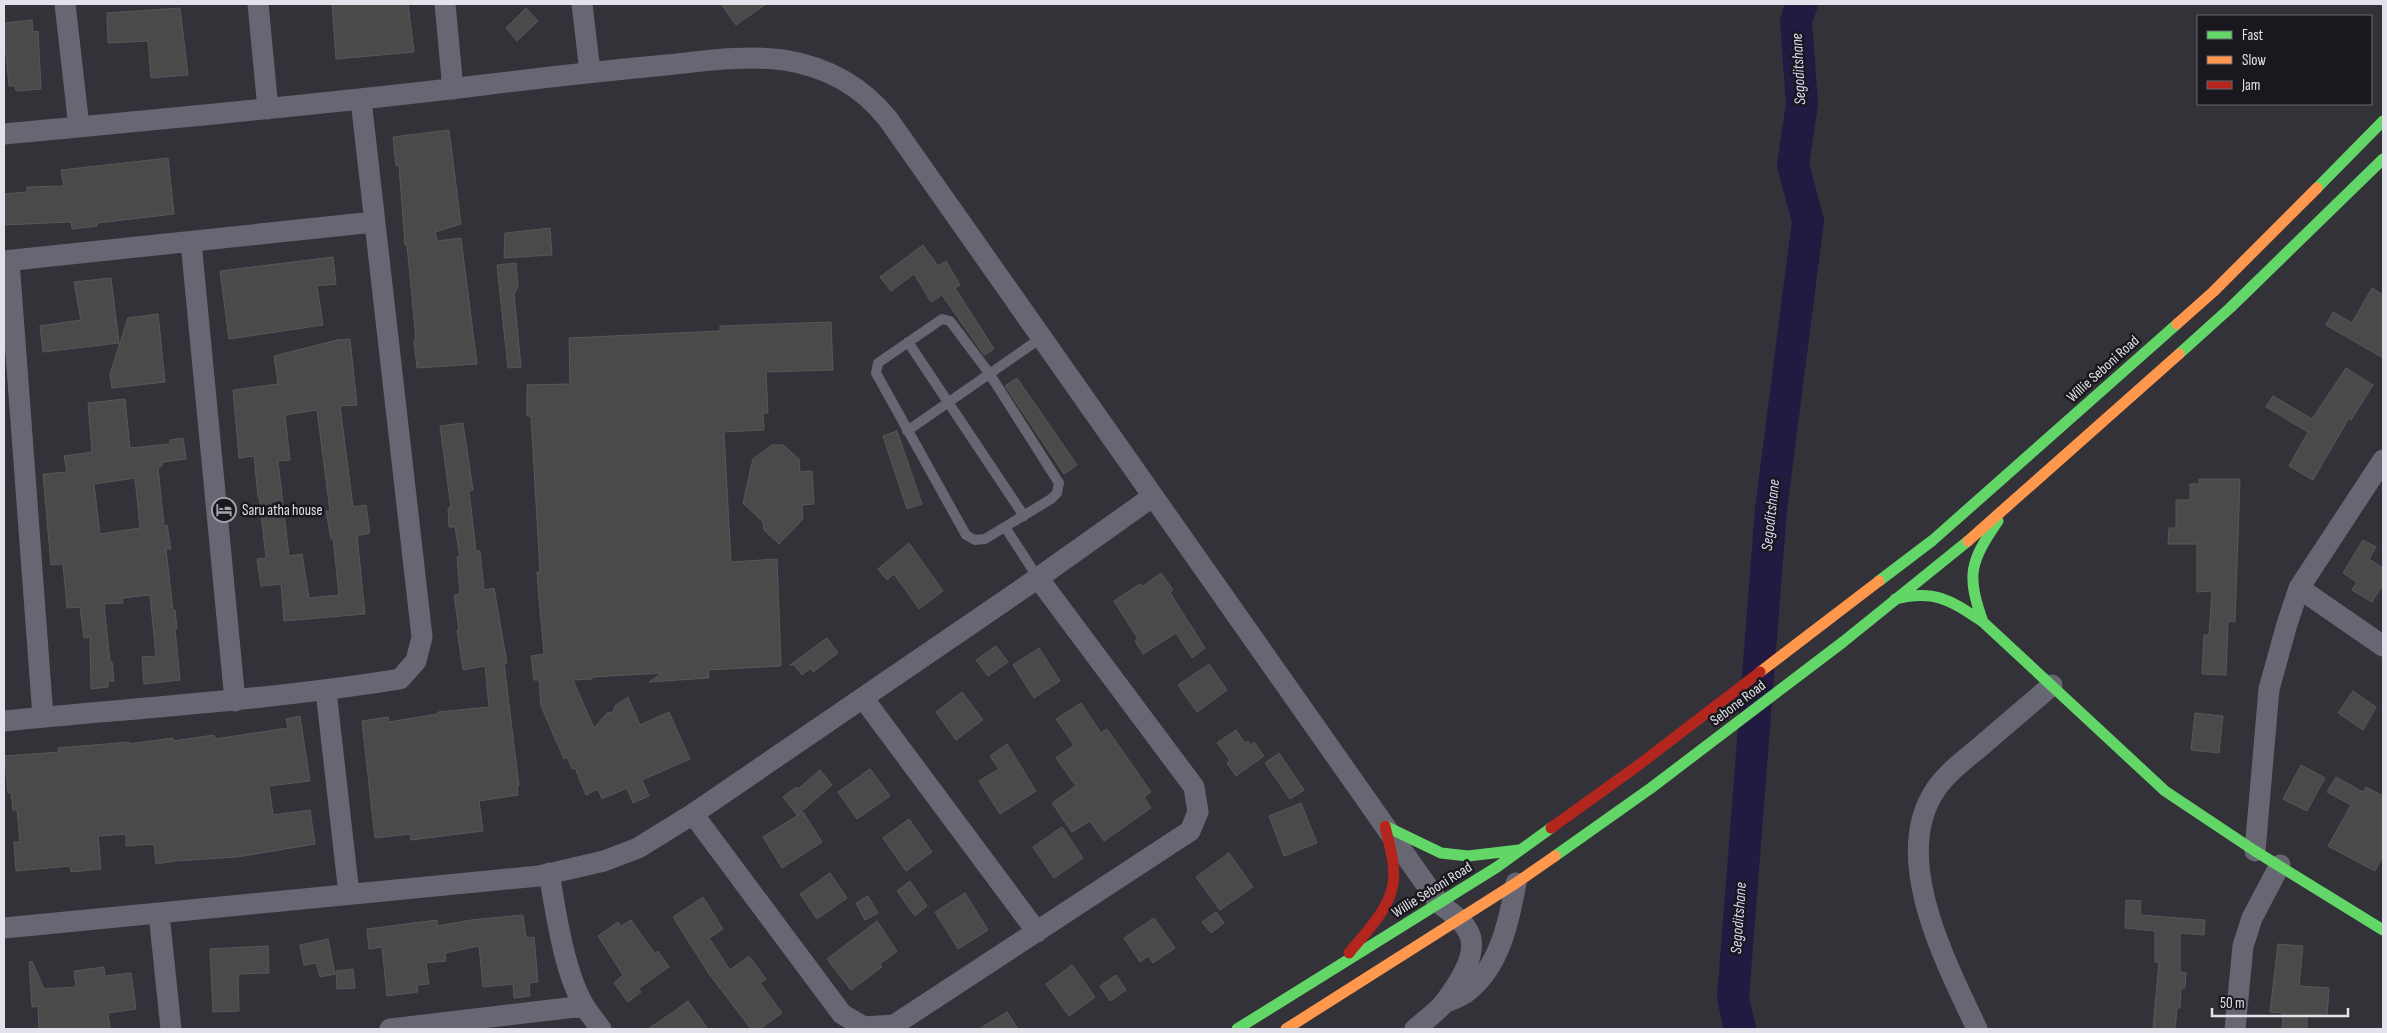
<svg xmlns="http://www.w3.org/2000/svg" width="2387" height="1033" viewBox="0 0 2387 1033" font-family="'Sofia Sans Condensed',sans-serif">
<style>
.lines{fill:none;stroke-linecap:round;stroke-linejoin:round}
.river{stroke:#231a42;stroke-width:32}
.building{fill:#4a4a4a;stroke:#585859;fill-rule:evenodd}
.lane{stroke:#676673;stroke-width:10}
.street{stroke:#676673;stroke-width:21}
.fast{stroke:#63d668;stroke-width:11}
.slow{stroke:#ff974d;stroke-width:11}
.jam{stroke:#b3261e;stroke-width:11}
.labels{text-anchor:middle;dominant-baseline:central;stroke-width:5;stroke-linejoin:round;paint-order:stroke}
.street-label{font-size:15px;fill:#e2e2ea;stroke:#19181e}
.poi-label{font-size:15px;fill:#e2e2ea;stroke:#19181e;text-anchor:start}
.water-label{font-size:16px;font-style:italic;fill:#d8d6f5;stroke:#19181e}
</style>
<rect width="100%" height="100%" fill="#333239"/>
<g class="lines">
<path class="river" d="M1740 1029 1733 998 1771 509 1808 221 1793 165 1802 104 1796 21 1802 4"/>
</g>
<path class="building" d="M332 4H408L414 52 336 59Z
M721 4H766L736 25Z
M180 8 188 75 151 78 148 41 108 43 107 13Z
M526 8 538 21 517 41 506 28Z
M32 20 33 32 38 31 41 89 16 91 15 86H9L6 53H4V23Z
M449 130 461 224 435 232 437 241 461 238 477 364 417 368 414 340H416L407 245H405L399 165 396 166 393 137Z
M168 158 174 214 97 223V226L72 229 71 222 4 225V194L27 192V187L64 186 61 170Z
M550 228 552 255 504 258 505 233Z
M923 245 938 266 946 261 960 285 955 288 994 349 984 355 942 295 931 302 914 274 891 291 880 277Z
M333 257 336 284 317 286 323 325 229 339 220 271Z
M516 263 518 287 514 294 521 367 508 368 497 265Z
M111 278 119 343 43 352 40 326 81 320 74 282Z
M2372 288 2383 295V358L2326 325 2333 312 2352 323Z
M158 314 165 382 112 388 110 374 128 318Z
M831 322 833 370 766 372 768 413H763L764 430 724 432 731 562 777 559 781 666 708 670 709 678 649 682 662 673 592 677V679L573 680 594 728 607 713 613 712 615 706 628 697 640 725 669 712 690 759 642 780 649 796 633 803 627 788 602 799 598 789 586 795 575 768 572 769 567 757 564 759 541 706 539 680H534L531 656 544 654 539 599 537 572H540L531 416H527V385L570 384 569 338 720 331V326Z
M350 339 357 405 340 406 353 507 366 505 370 533 357 536 365 614 284 621 281 584 261 586 257 559 266 558 259 496 258 497 254 456 239 458 233 390 278 384 274 356 337 340ZM317 410 330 511H326L331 539 333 538 339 595 309 598 302 554 289 556 278 461 290 460 285 415Z
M2346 368 2373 385 2351 420 2349 418 2313 480 2289 466 2308 432 2266 407 2273 396 2312 419Z
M1017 378 1077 465 1064 474 1005 386Z
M125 399 130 448 170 444V440L183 438 186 459 162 462V466L158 467 164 526 167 525 171 549H166L173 611 175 610 177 629H175L180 680 144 684 142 657 156 656 150 595 122 598 123 603 104 604 110 662H112L114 681H108V687L91 689 90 637 84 638 80 607 67 608 63 564 51 565 43 474 67 472 64 456 92 452 88 403ZM135 478 140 528 100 534 94 484Z
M463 423 473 490 469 491 476 551H480L484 590 494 588 507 663H504L519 786H517L518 795 479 801 483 831 411 840 410 834 375 838 362 721 388 717 389 722 438 714V712L489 707 485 666 463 670 457 630H459L454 595 460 594 457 557H460L455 527H449L448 508H451L440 426Z
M897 431 922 504 907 509 883 436Z
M772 445H783L799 459 800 472 812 471 814 504 802 505 803 519 779 544 764 530 763 522 743 503 753 459Z
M2199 479H2240L2235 622 2228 621 2226 675 2202 674 2204 635H2209L2212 591 2197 592V544H2168L2169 528H2176V500H2190V484H2199Z
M2363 540 2376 547 2369 559 2383 568V584L2372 602 2352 590 2357 582 2343 573Z
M909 543 943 591 919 609 894 574 887 580 878 569Z
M1161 573 1173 590 1170 593 1205 648 1192 658 1176 633 1143 654 1135 641 1138 639 1114 601 1140 584 1142 587Z
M827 638 838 653 813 672 811 668 802 675 794 665H790Z
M996 646 1008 662 988 676 976 660Z
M1039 648 1060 681 1034 698 1013 665Z
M1209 664 1227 690 1197 712 1178 685Z
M2353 691 2376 707 2363 730 2338 713Z
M962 692 983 720 956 740 936 712Z
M1081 703 1101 733 1107 729 1151 792 1144 797 1151 808 1104 841 1090 821 1072 832 1052 803 1076 786 1056 758 1074 745 1056 719Z
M2195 713 2223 716 2219 753 2191 750Z
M300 716 310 781 269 786 273 815 310 810 315 844 237 857 175 861 156 864 154 844 126 846V834L98 836 101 869 71 872 70 866 16 871 14 842H20L17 810H13L11 792 8 793 5 756 59 752 58 748 129 742V744L173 738V741L214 735 215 739 288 728 286 719Z
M1236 730 1245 743 1248 741 1251 745 1254 742 1264 756 1236 776 1227 763 1230 760 1217 743Z
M1007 744 1036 791 1000 814 979 781 999 769 990 756Z
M1279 753 1304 790 1290 799 1265 763Z
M2301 765 2325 778 2307 811 2283 799Z
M870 769 890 796 857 819 838 792Z
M820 770 832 785 797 815 783 797 796 787 798 789Z
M2336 777 2363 792 2366 787 2383 796V855L2375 871 2328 846 2351 805 2327 792Z
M1301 803 1317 843 1284 856 1269 816Z
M803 812 822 842 782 868 763 837Z
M909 819 932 852 906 871 883 838Z
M1062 827 1083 858 1054 878 1033 847Z
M1229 853 1253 887 1220 910 1196 877Z
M830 873 847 898 817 919 800 894Z
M910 881 927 906 915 916 897 891Z
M965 893 988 930 958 949 935 912Z
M868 896 878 913 865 920 856 903Z
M703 897 723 929 709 938 730 970 749 956 766 979 760 983 782 1013 760 1029H751L709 974 673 917Z
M2126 900 2141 901 2140 915 2205 920 2204 935 2180 933V972L2186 973 2185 988H2181L2180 1008H2177L2175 1029H2153L2159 962H2155V931L2125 928Z
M1216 912 1224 923 1211 933 1202 922Z
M523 915 526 938 534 937 538 982 529 983 530 996 514 998 513 984 483 987 479 946 445 953 446 961 426 963 429 984 417 985 418 992 387 996 382 947 369 949 367 929 437 920V926L471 920Z
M1154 918 1175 948 1153 963 1148 956 1140 962 1124 938Z
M631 920 642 936 655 953 658 951 669 967 638 989 641 992 628 1002 614 983 623 975 598 936 618 922 621 926Z
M877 921 897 951 880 964 882 967 851 990 827 959Z
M328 939 335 974 320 977 316 963 304 965 300 945Z
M2278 944 2303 946 2299 986 2329 988 2327 1016 2307 1014V1029H2282L2283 1013 2270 1012Z
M268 946 269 973 238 974 239 1011 213 1012 210 949Z
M32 961 44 989 76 987 74 971 104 967 105 976 131 973 136 1009 108 1013 110 1029H39L38 1006 32 1007 29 962Z
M1072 965 1095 997 1069 1016 1046 984Z
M353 969 355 988 337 989 336 971Z
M1116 975 1126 990 1110 1001 1100 986Z
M688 1001 708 1029H648L676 1010Z
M1007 1012 1018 1029H979Z"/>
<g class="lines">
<path class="lane" d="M942 319 950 321 989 373 1059 483 1057 493 1051 499 985 539 975 540 966 535 876 373 878 363Z
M908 342 1024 516
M907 431 1041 338
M1005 527 1038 578"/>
<path class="street" d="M65 4 79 127
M258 4 268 109
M445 4 453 89
M582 4 590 72
M4 134C161 119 319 105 475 86 539 78 602 71 666 65 705 61 744 55 784 60 827 67 861 85 888 119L1439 903C1450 912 1463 920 1469 933 1479 954 1457 986 1444 1003 1436 1013 1424 1021 1415 1029
M191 242 235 701
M4 261 374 222
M9 261 43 717
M2299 588 2383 646
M326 691 349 894
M863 698 1037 932
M4 721C136 708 269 700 400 679L416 661 422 637 361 100
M693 814 842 1014 864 1027 894 1025 1190 831 1198 812 1194 787 1038 578
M2255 851 2269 689 2287 624 2299 588 2383 460
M549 873C556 913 564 973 585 1007 590 1015 596 1022 601 1029
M159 914 171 1029
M4 928 539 876 604 861 638 848 693 814 1038 578 1152 497
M1444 1003C1451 1000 1461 997 1468 991 1500 966 1509 921 1516 883
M390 1029 584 1006
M1977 1029C1947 964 1889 857 1936 789 1947 773 1964 760 1980 747 2004 726 2028 706 2052 685
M2235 1029 2243 946 2252 918 2280 865"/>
<path class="fast" d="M2317 188 2383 121
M2179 354 2230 308 2383 159
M1879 581 1933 540 2177 324
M1895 599C1935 589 1950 600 1983 622L2165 791 2255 851 2383 930
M1983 622C1966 574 1970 562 1998 521
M1385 826 1441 853 1468 856 1519 850
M1555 856 1651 788 1843 642 1968 541
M1237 1029 1497 867 1551 828"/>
<path class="slow" d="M2177 324 2213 292 2317 188
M1968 541 2179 354
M1760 672 1879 581
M1286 1029 1516 883 1555 856"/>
<path class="jam" d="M1551 828 1636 767 1760 672
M1349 953C1365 933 1389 910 1393 884 1396 865 1389 844 1385 826"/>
</g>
<defs>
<symbol id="hotel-ring" viewBox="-11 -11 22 22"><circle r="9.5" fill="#19181e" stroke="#a5a4ac" stroke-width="1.5"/><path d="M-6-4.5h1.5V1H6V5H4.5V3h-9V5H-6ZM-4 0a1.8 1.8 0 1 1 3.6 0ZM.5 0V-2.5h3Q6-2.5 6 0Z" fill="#a5a4ac"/></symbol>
</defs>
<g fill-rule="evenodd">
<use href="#hotel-ring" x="210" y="496" width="28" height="28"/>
</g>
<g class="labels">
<g class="street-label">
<text transform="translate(2103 369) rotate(-42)">Willie Seboni Road</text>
<text transform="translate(1738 703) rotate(-37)">Sebone Road</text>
<text transform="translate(1432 890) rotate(-32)">Willie Seboni Road</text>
</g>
<g class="poi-label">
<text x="242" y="510">Saru atha house</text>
</g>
<g class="water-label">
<text transform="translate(1799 69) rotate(-93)">Segoditshane</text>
<text transform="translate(1771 515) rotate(-84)">Segoditshane</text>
<text transform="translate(1739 918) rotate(-86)">Segoditshane</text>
</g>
</g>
<rect width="2387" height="1033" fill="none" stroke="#e2e2ea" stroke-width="10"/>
<rect x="2197" y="15" width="175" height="90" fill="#19181e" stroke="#696970"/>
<rect x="2207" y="31" width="25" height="8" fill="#63d668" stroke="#696970"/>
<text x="2242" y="40" font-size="15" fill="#e2e2ea">Fast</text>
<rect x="2207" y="56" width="25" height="8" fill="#ff974d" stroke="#696970"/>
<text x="2242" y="65" font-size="15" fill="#e2e2ea">Slow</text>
<rect x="2207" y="81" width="25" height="8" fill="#b3261e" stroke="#696970"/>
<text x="2242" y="90" font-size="15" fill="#e2e2ea">Jam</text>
<path d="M2212 1008v8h136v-8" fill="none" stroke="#e2e2ea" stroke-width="2.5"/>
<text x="2220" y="1008" font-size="15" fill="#e2e2ea" stroke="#19181e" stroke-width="4" paint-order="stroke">50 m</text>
</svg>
